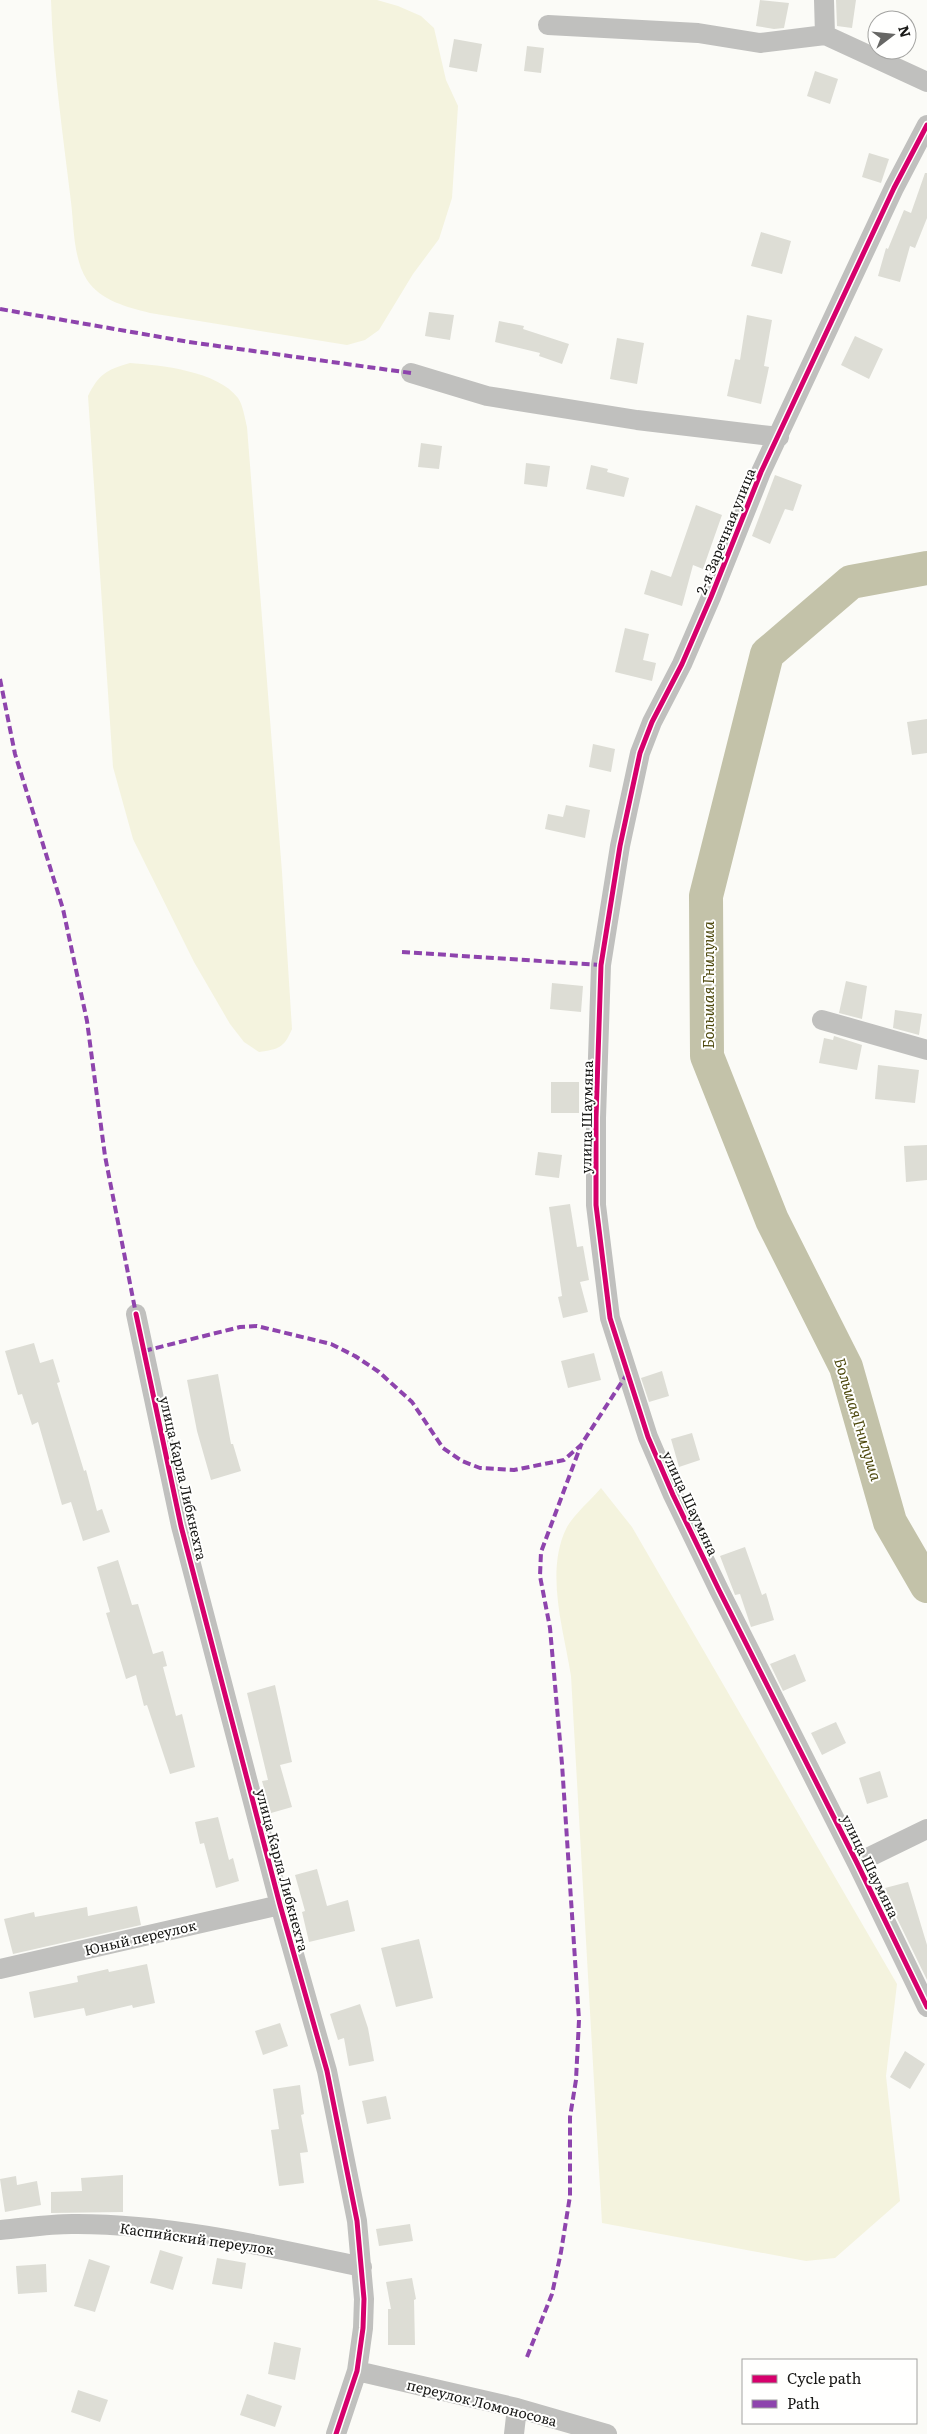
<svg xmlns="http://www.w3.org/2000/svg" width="927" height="2434" viewBox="0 0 927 2434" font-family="Literata,serif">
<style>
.green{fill:#f4f3de}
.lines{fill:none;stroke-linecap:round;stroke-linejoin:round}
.river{stroke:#c3c2a9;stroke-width:34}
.building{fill:#ddddd5}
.street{stroke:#c0c0be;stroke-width:20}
.quiet{stroke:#8e44ad;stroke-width:4;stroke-dasharray:8 4;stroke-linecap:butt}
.cycleway-casing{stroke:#fffffe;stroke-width:8}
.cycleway{stroke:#d6006c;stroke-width:5}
.labels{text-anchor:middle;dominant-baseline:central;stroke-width:4;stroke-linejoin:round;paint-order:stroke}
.street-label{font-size:14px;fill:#181816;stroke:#fffffe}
.water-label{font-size:15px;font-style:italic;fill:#4a4509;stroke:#fffffe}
</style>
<rect width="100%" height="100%" fill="#fbfbf7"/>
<path class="green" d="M51 0H377L398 6 421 16 434 28 446 80 458 106 452 198 439 239 413 274 379 330 365 340 347 345 150 313C127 307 101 301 87 280 73 258 74 226 71 202 63 135 53 67 51 0Z
M130 363C160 365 218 371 238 398 243 405 245 419 247 427L282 872 292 1029C284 1048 279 1049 259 1052L244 1042 230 1024 194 962 133 839 113 767 88 396C99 374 106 370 130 363Z
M601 1488 632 1527 897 1984 886 2076 900 2201 835 2258 806 2261 602 2223 571 1676C564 1631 545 1573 566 1529 572 1516 592 1499 601 1488Z"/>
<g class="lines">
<path class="river" d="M927 568 851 582 767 654 706 896 707 1056 772 1220 846 1367 890 1522 927 1586"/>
</g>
<path class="building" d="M760 0 789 3 784 28 774 29 756 26Z
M836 0H856L852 28 837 26Z
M454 39 482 44 477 72 449 67Z
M527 46 544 48 541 73 524 71Z
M815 71 838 79 830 104 807 96Z
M869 153 889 159 881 183 862 177Z
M925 173H927V218L915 248 910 246 900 282 878 276 886 248 888 249 904 210 911 213Z
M761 232 791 241 782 274 751 266Z
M429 312 454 315 450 340 425 336Z
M747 315 772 320 764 366 769 367 761 404 727 396 735 359 740 360Z
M499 321 524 326 523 329 569 344 562 364 539 356 540 353 495 342Z
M855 336 883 349 869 379 841 365Z
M617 338 644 343 637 384 610 379Z
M421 443 442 446 439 469 418 467Z
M526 463 550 466 547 487 524 484Z
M591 465 608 469 607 472 629 478 624 497 586 489Z
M775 475 802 485 793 511 785 509 770 544 752 536Z
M696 505 722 515 703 569 693 565 682 606 644 594 651 570 671 577Z
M625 628 649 634 643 660 656 663 652 681 615 672Z
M927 719V753L912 755 907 722Z
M593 744 615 749 611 772 589 767Z
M566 805 590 810 585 838 545 829 548 814 563 817Z
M846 981 867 986 862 1019 839 1013Z
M552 983 583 986 581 1012 550 1009Z
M895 1010 922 1014 919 1035 893 1028Z
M834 1036 862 1045 857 1070 819 1063 824 1038 833 1040Z
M878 1065 919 1070 915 1103 875 1099Z
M551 1082H579V1113H551Z
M927 1145V1180L906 1182 904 1146Z
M538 1152 562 1155 559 1178 535 1175Z
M570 1204 577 1247 583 1246 589 1280 580 1282 588 1312 563 1318 558 1297 562 1296 549 1207Z
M34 1343 40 1363 53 1359 60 1382 57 1383 84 1471 86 1470 97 1511 102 1509 110 1532 83 1541 71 1502 62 1505 38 1422 32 1425 22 1394 18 1395 5 1351Z
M594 1353 601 1380 568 1388 561 1361Z
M662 1371 669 1396 649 1402 641 1378Z
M218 1374 231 1444H233L241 1471 211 1480 197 1431 187 1380Z
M692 1433 700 1460 679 1467 671 1439Z
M745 1547 762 1595 766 1593 774 1620 751 1627 740 1594 735 1595 720 1556Z
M118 1560 132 1605 138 1604 153 1654 163 1651 167 1666 163 1667 176 1716 182 1714 195 1767 170 1774 147 1705 144 1706 136 1675 126 1679 106 1613 110 1612 97 1567Z
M795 1654 806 1681 783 1691 770 1664Z
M275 1685 292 1762 280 1765 292 1807 271 1813 262 1781 268 1780 247 1693Z
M836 1722 846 1743 822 1755 811 1733Z
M880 1771 888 1797 867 1804 859 1778Z
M218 1817 229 1860 233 1858 239 1881 216 1888 204 1843 200 1844 195 1822Z
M317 1869 327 1906 348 1900 355 1931 309 1942 302 1912 305 1911 295 1875Z
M908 1882 927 1945V1980L890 1904 885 1888Z
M137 1906 141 1925 13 1954 4 1919 34 1912 35 1917 87 1907 88 1916Z
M419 1939 433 1998 396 2007 381 1948Z
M147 1964 155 2003 133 2008 132 2005 86 2016 84 2008 34 2018 29 1992 78 1982 77 1976 108 1969 109 1972Z
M360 2004 368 2028 374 2061 349 2066 344 2038 338 2040 330 2014Z
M280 2023 288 2046 263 2055 255 2031Z
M905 2051 925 2064 910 2089 890 2077Z
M300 2085 304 2114 301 2115 308 2152 300 2153 304 2183 279 2186 271 2130 279 2129 273 2089Z
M386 2096 391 2119 367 2124 362 2101Z
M123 2175V2212L51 2213V2192L82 2191 81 2178Z
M16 2176 17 2185 37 2181 41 2205 5 2212 0 2179Z
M410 2224 413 2241 379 2246 376 2229Z
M160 2250 183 2257 173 2290 150 2283Z
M217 2258 246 2263 242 2289 212 2284Z
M89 2259 110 2266 95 2312 74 2306Z
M46 2264 47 2292 18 2294 16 2266Z
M412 2278 416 2299 414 2300 415 2345H388V2309H391L386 2282Z
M274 2342 301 2348 295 2380 268 2374Z
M78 2390 108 2400 100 2422 71 2412Z
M247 2394 282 2406 275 2427 240 2415Z"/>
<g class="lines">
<path class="street" d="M824 0 825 35 927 82
M548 25 698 33 760 43 825 35
M927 125 894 188 761 472 711 597 682 664 652 722 640 753 620 846 601 965 596 1118V1205L610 1318 648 1437 673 1495 719 1590 857 1863 927 2007
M411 373 487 396 637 420 779 437
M822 1020 927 1050
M136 1314 181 1526 280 1905 327 2071 357 2221 364 2299 363 2328 357 2371 336 2434
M857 1863 927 1829
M0 1969 280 1905
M0 2230C24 2228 48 2224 72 2224 167 2223 269 2247 362 2267
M357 2371 517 2408 607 2434
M514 2434 517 2408"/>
<path class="quiet" d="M0 309 189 342 411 373
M0 679 15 754 63 909 87 1021 105 1156 136 1314
M402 952 601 965
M144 1351 240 1327 257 1326 331 1344 355 1356 379 1372 412 1402 443 1448 462 1461 480 1468 514 1470 564 1460 581 1445 627 1374
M527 2357 552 2294 561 2252 570 2196V2117L576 2080 579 2020 562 1764 550 1628 540 1576 541 1552 581 1445"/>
<defs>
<path id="cycleway" d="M927 125 894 188 761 472 711 597 682 664 652 722 640 753 620 846 601 965 596 1118V1205L610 1318 648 1437 673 1495 719 1590 857 1863 927 2007
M136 1314 181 1526 280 1905 327 2071 357 2221 364 2299 363 2328 357 2371 336 2434"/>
</defs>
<use href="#cycleway" class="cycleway-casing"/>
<use href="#cycleway" class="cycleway"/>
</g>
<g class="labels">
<g class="street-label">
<text transform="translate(725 531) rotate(-68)">2-я Заречная улица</text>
<text transform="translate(586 1117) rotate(-89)">улица Шаумяна</text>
<text transform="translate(184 1478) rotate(77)">улица Карла Либкнехта</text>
<text transform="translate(691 1503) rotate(65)">улица Шаумяна</text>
<text transform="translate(871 1866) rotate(64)">улица Шаумяна</text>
<text transform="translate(283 1870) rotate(75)">улица Карла Либкнехта</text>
<text transform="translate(140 1937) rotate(-13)">Юный переулок</text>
<text transform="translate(197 2238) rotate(8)">Каспийский переулок</text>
<text transform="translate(482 2402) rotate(14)">переулок Ломоносова</text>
</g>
<g class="water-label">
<text transform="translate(707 985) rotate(-90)">Большая Гнилуша</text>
<text transform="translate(859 1419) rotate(73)">Большая Гнилуша</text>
</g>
</g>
<rect x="742" y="2359" width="175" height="65" fill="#fffffe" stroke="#a3a3a1"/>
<rect x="752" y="2375" width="25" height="8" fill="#d6006c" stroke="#a3a3a1"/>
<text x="787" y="2384" font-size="15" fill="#181816">Cycle path</text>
<rect x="752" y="2400" width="25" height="8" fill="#8e44ad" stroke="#a3a3a1"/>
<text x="787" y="2409" font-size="15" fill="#181816">Path</text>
<g transform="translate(892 35) rotate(74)"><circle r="24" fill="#fffffe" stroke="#a3a3a1"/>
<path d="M0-4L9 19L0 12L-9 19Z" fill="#676765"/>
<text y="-8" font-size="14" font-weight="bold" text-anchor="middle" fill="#181816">N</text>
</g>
</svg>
